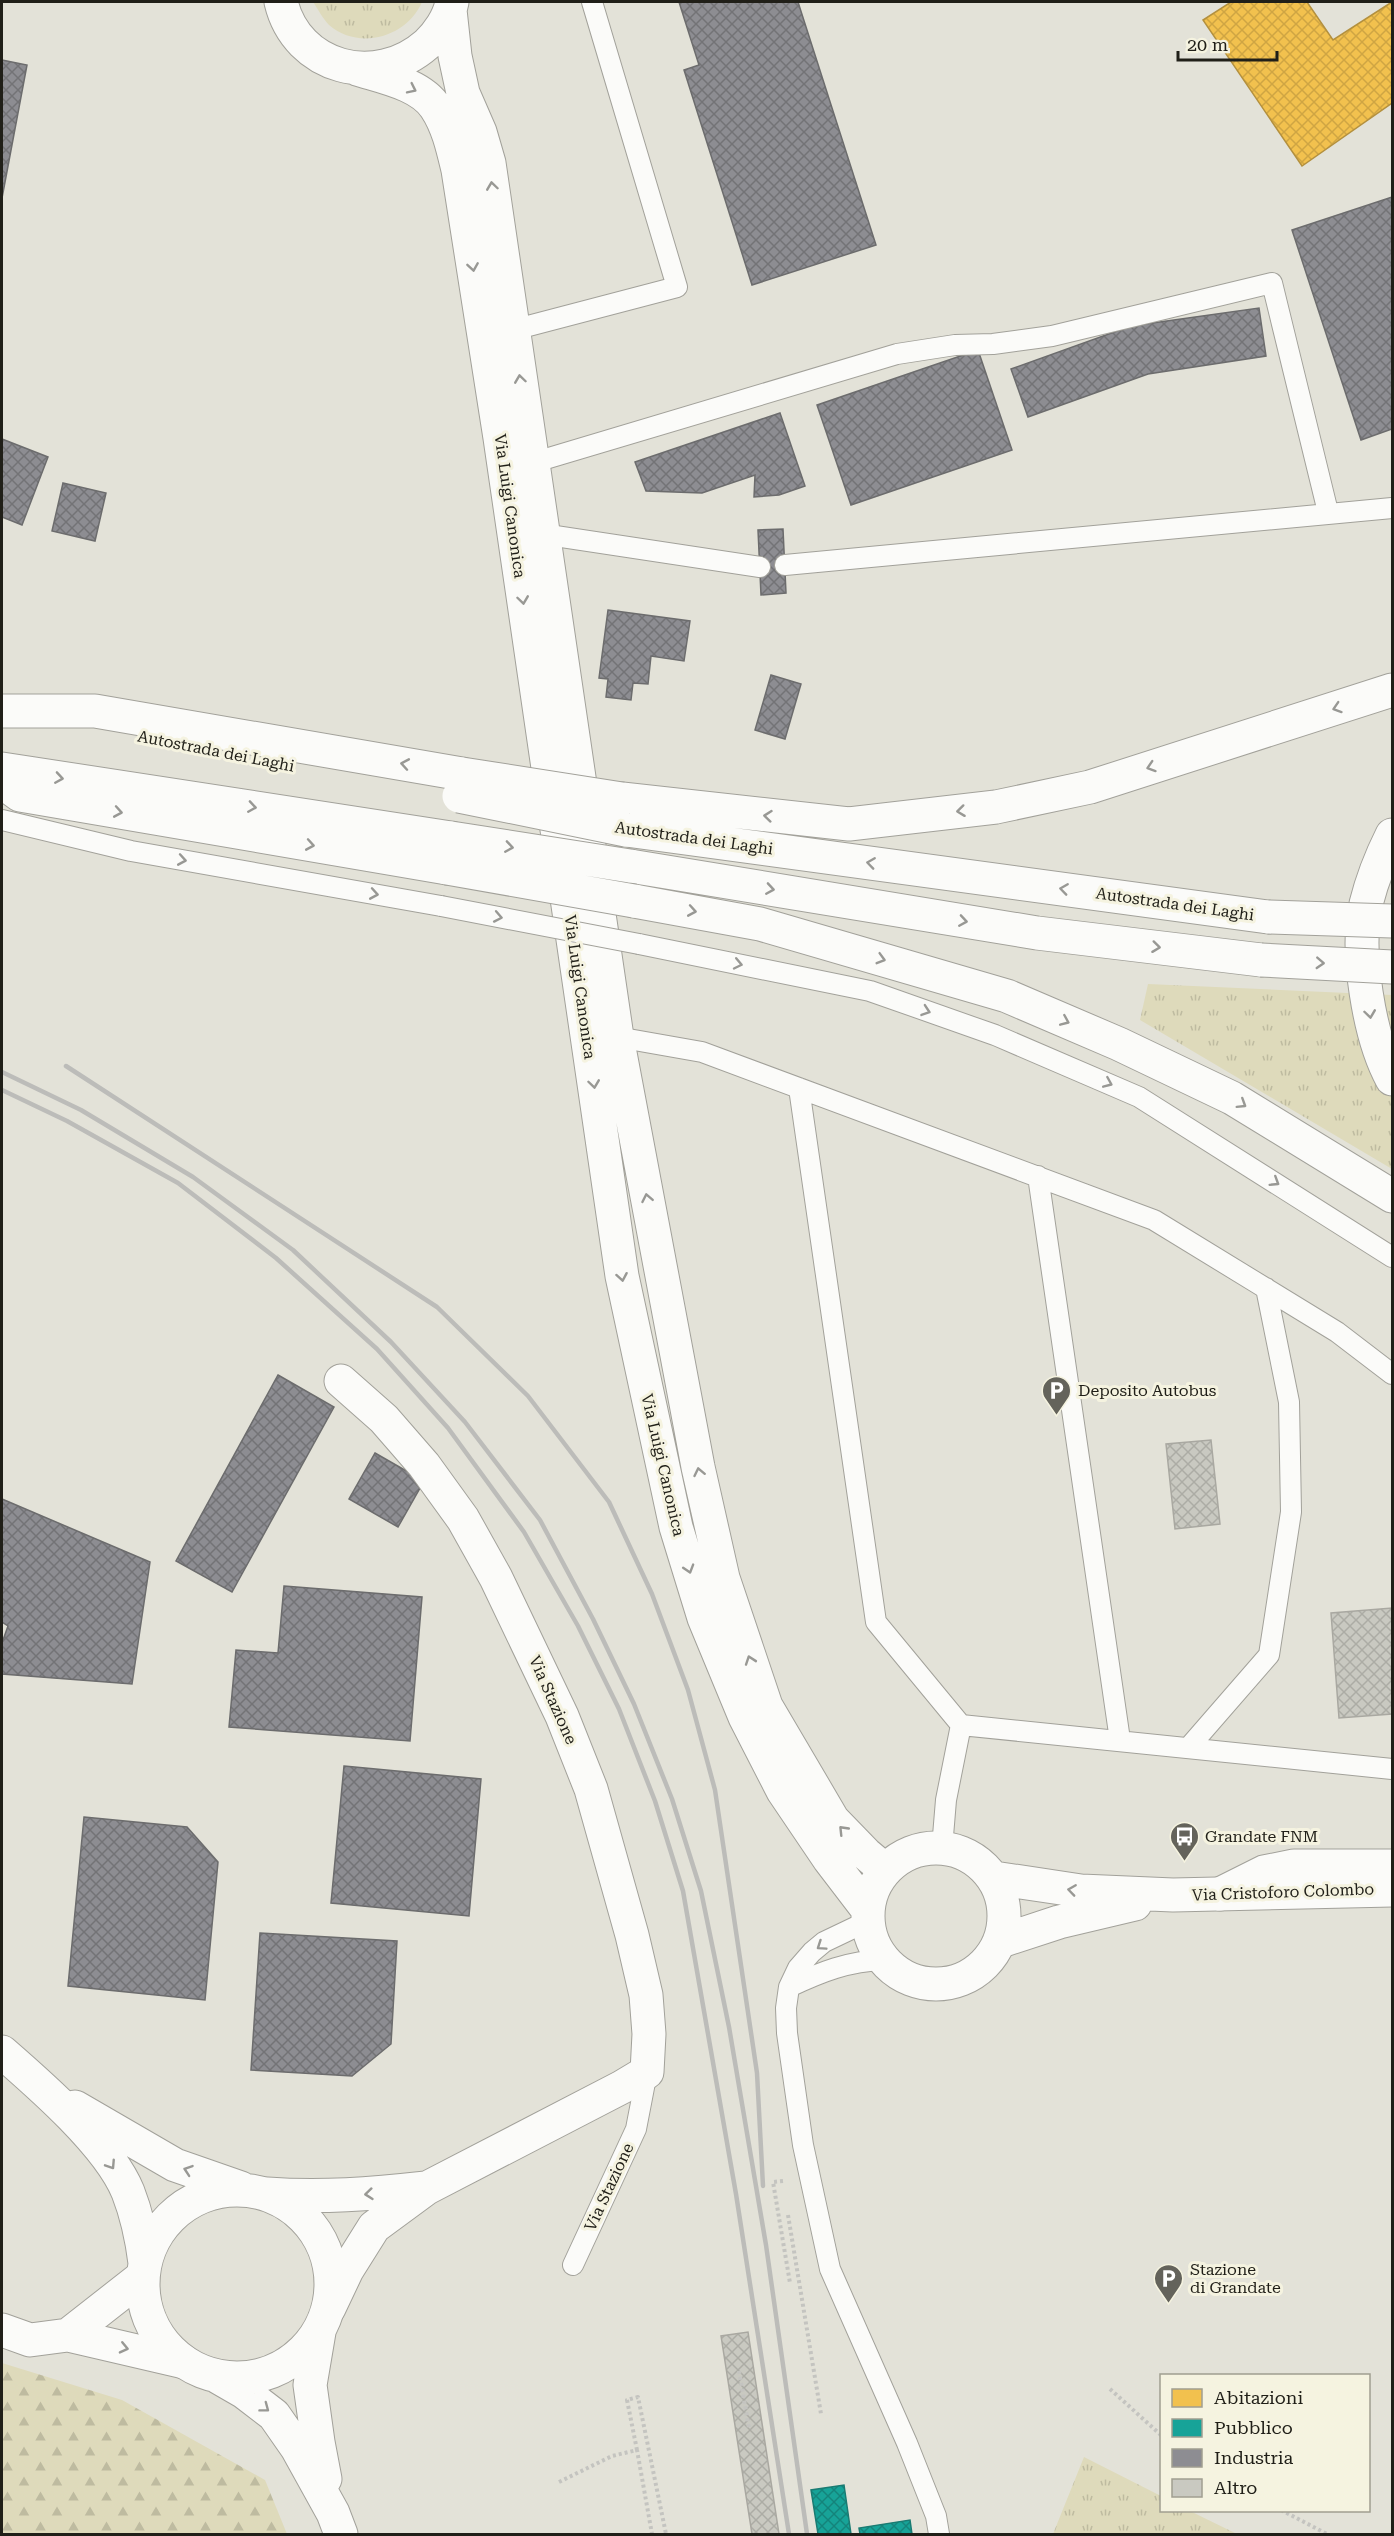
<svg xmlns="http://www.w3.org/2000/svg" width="1394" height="2536" viewBox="0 0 1394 2536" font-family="'Roboto Serif',serif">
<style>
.grass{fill:url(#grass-tufts)}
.forest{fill:url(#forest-firs)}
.homes{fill:url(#homes-cross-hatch);stroke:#b3903e;stroke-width:1.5}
.public{fill:url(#public-cross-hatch);stroke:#1a7b72;stroke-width:1.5}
.industry{fill:url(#industry-cross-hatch);stroke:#6c6c6d;stroke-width:1.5}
.building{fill:url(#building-cross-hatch);stroke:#a9a8a1;stroke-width:1.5}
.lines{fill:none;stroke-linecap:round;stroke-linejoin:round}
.service-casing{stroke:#a2a19a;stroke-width:22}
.minor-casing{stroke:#a2a19a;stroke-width:35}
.tertiary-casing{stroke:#a2a19a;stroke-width:35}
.primary-casing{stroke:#a2a19a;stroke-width:35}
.motorway-casing{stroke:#a2a19a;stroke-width:35}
.path{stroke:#c4c4c0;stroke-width:4;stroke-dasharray:3 3;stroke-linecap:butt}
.service{stroke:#fbfbf9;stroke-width:20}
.minor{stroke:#fbfbf9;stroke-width:33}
.tertiary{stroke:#fbfbf9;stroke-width:33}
.primary{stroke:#fbfbf9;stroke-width:33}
.motorway{stroke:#fbfbf9;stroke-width:33}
.rail{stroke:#bcbcb9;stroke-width:4.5}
.service-bridge-casing{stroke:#a2a19a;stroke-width:22;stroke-linecap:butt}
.motorway-bridge-casing{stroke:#a2a19a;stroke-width:35;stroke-linecap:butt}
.service-bridge{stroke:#fbfbf9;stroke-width:20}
.motorway-bridge{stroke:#fbfbf9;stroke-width:33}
.oneway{stroke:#989894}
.labels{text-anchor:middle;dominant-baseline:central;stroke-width:6;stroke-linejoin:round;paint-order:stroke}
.street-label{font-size:16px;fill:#201f18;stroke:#f5f3e0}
.poi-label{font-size:16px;fill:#201f18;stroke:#f5f3e0;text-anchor:start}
</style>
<defs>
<pattern id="grass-tufts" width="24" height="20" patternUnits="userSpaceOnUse" patternTransform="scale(1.5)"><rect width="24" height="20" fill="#dedabb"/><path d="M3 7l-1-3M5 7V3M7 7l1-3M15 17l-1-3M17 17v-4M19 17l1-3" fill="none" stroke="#bebba0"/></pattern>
<pattern id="forest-firs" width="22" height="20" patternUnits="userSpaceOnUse" patternTransform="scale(1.5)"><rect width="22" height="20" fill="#dedabb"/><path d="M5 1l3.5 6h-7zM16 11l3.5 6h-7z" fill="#bebba0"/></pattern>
<pattern id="homes-cross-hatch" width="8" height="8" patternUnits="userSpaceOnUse" patternTransform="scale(1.5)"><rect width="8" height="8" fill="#f2c14e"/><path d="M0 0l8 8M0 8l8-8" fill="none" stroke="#cfa543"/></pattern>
<pattern id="public-cross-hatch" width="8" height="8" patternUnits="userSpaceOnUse" patternTransform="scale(1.5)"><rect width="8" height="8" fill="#17a398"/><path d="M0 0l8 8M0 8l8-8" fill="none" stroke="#14847b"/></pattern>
<pattern id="industry-cross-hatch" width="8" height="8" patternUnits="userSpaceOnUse" patternTransform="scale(1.5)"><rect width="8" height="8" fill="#8d8d92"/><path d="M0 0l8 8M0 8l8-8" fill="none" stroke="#737376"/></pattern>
<pattern id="building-cross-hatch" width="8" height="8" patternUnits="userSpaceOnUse" patternTransform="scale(1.5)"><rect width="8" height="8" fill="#c9c9c1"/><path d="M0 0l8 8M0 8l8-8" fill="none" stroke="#acaca5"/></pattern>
</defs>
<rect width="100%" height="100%" fill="#e3e2d8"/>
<path class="grass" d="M313 2H422C407 37 359 51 329 25 323 19 318 9 313 2Z
M1148 984 1392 995V1169L1140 1020Z
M1084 2457 1161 2496 1162 2510 1190 2511 1237 2534H1053Z"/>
<path class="forest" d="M2 2363 122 2400 265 2480 287 2534H2Z"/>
<path class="homes" d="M1231 2H1307L1333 40 1392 2V103L1302 166 1203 20Z"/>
<path class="public" d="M844 2485 851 2534H818L811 2490Z
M910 2520 912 2534H860L859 2528Z"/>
<path class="industry" d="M679 2H798L876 245 752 285 684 70 699 65Z
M2 60 27 65 2 198Z
M1392 197V429L1361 440 1292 230Z
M1259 308 1266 356 1148 374 1028 417 1011 369 1131 326Z
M978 350 1012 450 851 505 817 405Z
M780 413 805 486 779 495 754 497 755 475 702 493 646 491 635 462Z
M2 439 48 457 22 525 2 517Z
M63 483 106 493 95 541 52 531Z
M783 529 786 593 761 595 758 530Z
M608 610 690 621 684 661 651 656 648 684 633 683 631 700 606 697 608 679 599 678Z
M771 675 801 684 785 739 755 730Z
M278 1375 334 1407 232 1592 176 1561Z
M375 1453 424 1481 398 1527 349 1499Z
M2 1499 150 1562 132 1684 2 1674V1643L8 1626 2 1622Z
M284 1586 422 1597 410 1741 229 1727 236 1650 278 1653Z
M344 1766 481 1779 469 1916 331 1903Z
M84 1817 187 1827 218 1862 205 2000 68 1986Z
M260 1933 397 1941 391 2044 352 2076 251 2070Z"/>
<path class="building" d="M1211 1440 1220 1524 1175 1529 1166 1444Z
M1392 1608V1714L1339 1718 1331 1613Z
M748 2332 779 2534H752L721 2336Z"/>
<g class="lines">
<defs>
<path id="service" d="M513 330 677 287 592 2
M532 463 897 354 955 345 993 344 1052 336 1272 283 1328 512
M542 534 760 567
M785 565 1392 508
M2 820 131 851 441 906
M639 944 870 991 995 1035 1139 1097 1392 1257
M617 1037 702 1052 1154 1220 1337 1332 1392 1374
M799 1088 876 1622 961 1725
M1038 1176 1120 1740
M1189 1747 1269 1655 1291 1512 1289 1402 1266 1288
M942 1848 946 1800 961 1725 1392 1769
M868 1921 824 1942 812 1952 798 1968 789 1987 786 2008 787 2033 803 2145 830 2269 907 2443 936 2516 939 2534
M789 1987C821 1972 848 1961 884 1960
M573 2265 636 2129 647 2072"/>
<path id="minor" d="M267 2194C321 2198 372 2194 426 2188
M329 2308 347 2270 374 2227 427 2188 622 2087 647 2072 649 2034 646 1995 632 1935 591 1789 562 1716 496 1578 463 1519 424 1465 384 1419 341 1381
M2 2330 30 2340 68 2335 184 2362
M68 2335 142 2277"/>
<path id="tertiary" d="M281 2C297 69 376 89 427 44 438 34 449 18 452 2
M450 10 455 56 463 93 480 132 489 163 617 1037 698 1467 723 1578 766 1706 833 1820 866 1854 885 1870
M357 69C382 77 421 84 436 108 448 126 453 149 458 170L500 438 622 1276 676 1527 704 1618 745 1717 783 1791 829 1859 868 1910
M868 1916a68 68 0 1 1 136 0a68 68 0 1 1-136 0Z
M994 1878 1081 1891 1173 1895 1392 1890
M1001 1941 1059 1922 1135 1904"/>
<path id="primary" d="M2 2052C40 2085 109 2145 128 2192 137 2215 142 2239 145 2263
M75 2107 175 2165 241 2188
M143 2284a94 94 0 1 1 188 0a94 94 0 1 1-188 0Z
M319 2332 310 2385 318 2442 325 2479
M218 2377 244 2392 274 2415 297 2448 333 2513 341 2534"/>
<path id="motorway" d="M2 711H95L462 774
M2 769 451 838
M2 782 20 795 447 868
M622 799 849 824 996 807 1090 787 1392 690
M626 830 1268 917
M1392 835C1381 857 1372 880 1366 904 1355 951 1369 1037 1392 1079
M630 866 1037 933 1261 960
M634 901 760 924 1007 996 1119 1044 1232 1098 1392 1196
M1220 1894 1264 1872 1294 1866H1392"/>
</defs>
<use href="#service" class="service-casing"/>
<use href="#minor" class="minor-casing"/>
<use href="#tertiary" class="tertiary-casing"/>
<use href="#primary" class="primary-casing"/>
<use href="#motorway" class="motorway-casing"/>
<path class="path" d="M783 2181 773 2182 790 2283
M788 2215 821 2414
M739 2371 749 2428
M1110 2389 1162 2436
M637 2450 627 2400 638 2397 666 2534
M559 2482 612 2456 637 2450 652 2534
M1281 2510 1327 2534"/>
<use href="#service" class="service"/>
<use href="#minor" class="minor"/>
<use href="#tertiary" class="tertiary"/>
<use href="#primary" class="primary"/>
<use href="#motorway" class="motorway"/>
<path class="rail" d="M66 1066 437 1307 528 1396 609 1502 652 1594 688 1690 715 1790 757 2073 763 2186
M2 1072 81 1110 193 1177 293 1250 391 1342 465 1422 540 1520 593 1619 634 1704 672 1799 701 1891 729 2027 766 2245 807 2534
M2 1090 67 1121 178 1183 276 1258 377 1349 448 1428 524 1532 578 1626 619 1709 655 1801 683 1891 736 2194 789 2534"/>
<defs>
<path id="service-bridge" d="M441 906 639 944"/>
<path id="motorway-bridge" d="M462 774 622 799
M459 796 626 830
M451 838 630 866
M447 868 634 901
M1268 917 1392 921
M1261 960 1392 967"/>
</defs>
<use href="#service-bridge" class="service-bridge-casing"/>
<use href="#motorway-bridge" class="motorway-bridge-casing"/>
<use href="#service-bridge" class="service-bridge"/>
<use href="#motorway-bridge" class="motorway-bridge"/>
</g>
<defs><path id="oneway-chevron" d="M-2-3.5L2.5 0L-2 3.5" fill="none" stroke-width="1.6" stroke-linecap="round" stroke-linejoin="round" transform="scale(1.5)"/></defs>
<g class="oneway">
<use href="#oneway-chevron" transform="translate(412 89) rotate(26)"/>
<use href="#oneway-chevron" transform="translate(492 186) rotate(-98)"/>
<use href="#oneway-chevron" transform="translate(473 267) rotate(81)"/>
<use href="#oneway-chevron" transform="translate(520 379) rotate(-98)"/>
<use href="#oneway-chevron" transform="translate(523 600) rotate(82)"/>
<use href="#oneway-chevron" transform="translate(1337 708) rotate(162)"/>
<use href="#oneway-chevron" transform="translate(405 764) rotate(-170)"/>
<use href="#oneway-chevron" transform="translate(1151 767) rotate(162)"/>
<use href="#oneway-chevron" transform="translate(59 778) rotate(9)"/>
<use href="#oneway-chevron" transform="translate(252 807) rotate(9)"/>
<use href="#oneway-chevron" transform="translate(961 811) rotate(173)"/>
<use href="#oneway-chevron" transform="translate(118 812) rotate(10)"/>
<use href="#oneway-chevron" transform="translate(768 816) rotate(-174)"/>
<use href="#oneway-chevron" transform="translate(310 845) rotate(10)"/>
<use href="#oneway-chevron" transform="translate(509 847) rotate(9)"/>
<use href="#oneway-chevron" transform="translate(182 860) rotate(10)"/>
<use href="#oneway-chevron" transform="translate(871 863) rotate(-172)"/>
<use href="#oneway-chevron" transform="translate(770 889) rotate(9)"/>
<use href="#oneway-chevron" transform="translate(1064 889) rotate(-172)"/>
<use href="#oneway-chevron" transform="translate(374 894) rotate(10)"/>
<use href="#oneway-chevron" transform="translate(692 911) rotate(10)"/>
<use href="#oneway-chevron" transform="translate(498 917) rotate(11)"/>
<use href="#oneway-chevron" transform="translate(963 921) rotate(9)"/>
<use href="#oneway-chevron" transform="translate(1156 947) rotate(7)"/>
<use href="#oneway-chevron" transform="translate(881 959) rotate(16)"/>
<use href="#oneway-chevron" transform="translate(1320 963) rotate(3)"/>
<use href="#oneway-chevron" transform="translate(738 964) rotate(12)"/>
<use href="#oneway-chevron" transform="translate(926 1011) rotate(19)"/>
<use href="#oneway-chevron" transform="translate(1370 1014) rotate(82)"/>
<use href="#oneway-chevron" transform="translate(1065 1021) rotate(23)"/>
<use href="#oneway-chevron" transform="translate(1108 1083) rotate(23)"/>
<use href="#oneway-chevron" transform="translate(594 1084) rotate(82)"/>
<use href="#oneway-chevron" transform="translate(1242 1104) rotate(32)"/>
<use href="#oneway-chevron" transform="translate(1275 1182) rotate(32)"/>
<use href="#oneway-chevron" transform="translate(647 1198) rotate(-101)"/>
<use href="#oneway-chevron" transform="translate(622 1277) rotate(80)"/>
<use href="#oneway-chevron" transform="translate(699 1472) rotate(-102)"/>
<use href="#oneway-chevron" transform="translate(689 1569) rotate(73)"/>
<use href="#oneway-chevron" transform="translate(750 1660) rotate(-109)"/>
<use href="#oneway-chevron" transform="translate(843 1830) rotate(-134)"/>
<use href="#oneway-chevron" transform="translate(1072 1890) rotate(-172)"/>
<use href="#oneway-chevron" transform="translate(821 1946) rotate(146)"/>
<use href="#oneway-chevron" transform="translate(111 2165) rotate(57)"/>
<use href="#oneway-chevron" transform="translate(188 2170) rotate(-161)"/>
<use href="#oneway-chevron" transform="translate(369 2194) rotate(174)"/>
<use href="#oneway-chevron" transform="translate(124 2348) rotate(13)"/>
<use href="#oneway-chevron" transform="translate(265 2408) rotate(37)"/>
</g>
<defs>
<symbol id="parking-pin" viewBox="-11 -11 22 30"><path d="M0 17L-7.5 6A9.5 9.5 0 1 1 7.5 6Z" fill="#64635b" stroke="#f5f3e0"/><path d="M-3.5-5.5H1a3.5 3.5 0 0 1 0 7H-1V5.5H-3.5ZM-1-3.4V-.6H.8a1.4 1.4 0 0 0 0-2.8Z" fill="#fff"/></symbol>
<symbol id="bus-pin" viewBox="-11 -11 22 30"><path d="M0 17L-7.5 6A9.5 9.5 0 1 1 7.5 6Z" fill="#64635b" stroke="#f5f3e0"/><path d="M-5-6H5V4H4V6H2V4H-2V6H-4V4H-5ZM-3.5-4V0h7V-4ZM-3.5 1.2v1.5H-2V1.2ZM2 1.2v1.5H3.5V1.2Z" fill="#fff"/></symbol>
</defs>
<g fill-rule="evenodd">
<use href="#parking-pin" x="1040" y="1374" width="33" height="45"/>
<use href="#bus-pin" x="1168" y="1820" width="33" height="45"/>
<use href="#parking-pin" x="1152" y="2262" width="33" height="45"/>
</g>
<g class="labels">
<g class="street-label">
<text transform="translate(510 506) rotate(82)">Via Luigi Canonica</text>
<text transform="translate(216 751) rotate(11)">Autostrada dei Laghi</text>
<text transform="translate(694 838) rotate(8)">Autostrada dei Laghi</text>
<text transform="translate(1175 904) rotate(8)">Autostrada dei Laghi</text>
<text transform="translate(580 987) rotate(82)">Via Luigi Canonica</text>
<text transform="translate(663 1465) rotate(77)">Via Luigi Canonica</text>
<text transform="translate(553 1700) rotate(66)">Via Stazione</text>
<text transform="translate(1283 1892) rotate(-2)">Via Cristoforo Colombo</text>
<text transform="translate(609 2187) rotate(-65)">Via Stazione</text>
</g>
<g class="poi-label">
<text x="1078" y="1390">Deposito Autobus</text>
<text x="1205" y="1836">Grandate FNM</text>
<text x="1190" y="2269">Stazione<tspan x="1190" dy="18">di Grandate</tspan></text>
</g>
</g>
<rect width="1394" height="2536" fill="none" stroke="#201f18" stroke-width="6"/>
<rect x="1160" y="2374" width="210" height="138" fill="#f5f3e0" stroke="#a09e90" stroke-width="1.5"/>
<rect x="1172" y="2389" width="30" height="18" fill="#f2c14e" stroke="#a09e90" stroke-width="1.5"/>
<text x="1214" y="2404" font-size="18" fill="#201f18">Abitazioni</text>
<rect x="1172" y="2419" width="30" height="18" fill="#17a398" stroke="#a09e90" stroke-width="1.5"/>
<text x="1214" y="2434" font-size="18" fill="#201f18">Pubblico</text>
<rect x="1172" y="2449" width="30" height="18" fill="#8d8d92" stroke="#a09e90" stroke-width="1.5"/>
<text x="1214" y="2464" font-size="18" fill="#201f18">Industria</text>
<rect x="1172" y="2479" width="30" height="18" fill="#c9c9c1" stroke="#a09e90" stroke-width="1.5"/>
<text x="1214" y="2494" font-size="18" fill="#201f18">Altro</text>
<path d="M1178 51v9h99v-9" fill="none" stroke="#201f18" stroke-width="3"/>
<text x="1187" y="51" font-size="18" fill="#201f18" stroke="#f5f3e0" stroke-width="4.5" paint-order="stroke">20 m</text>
</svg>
